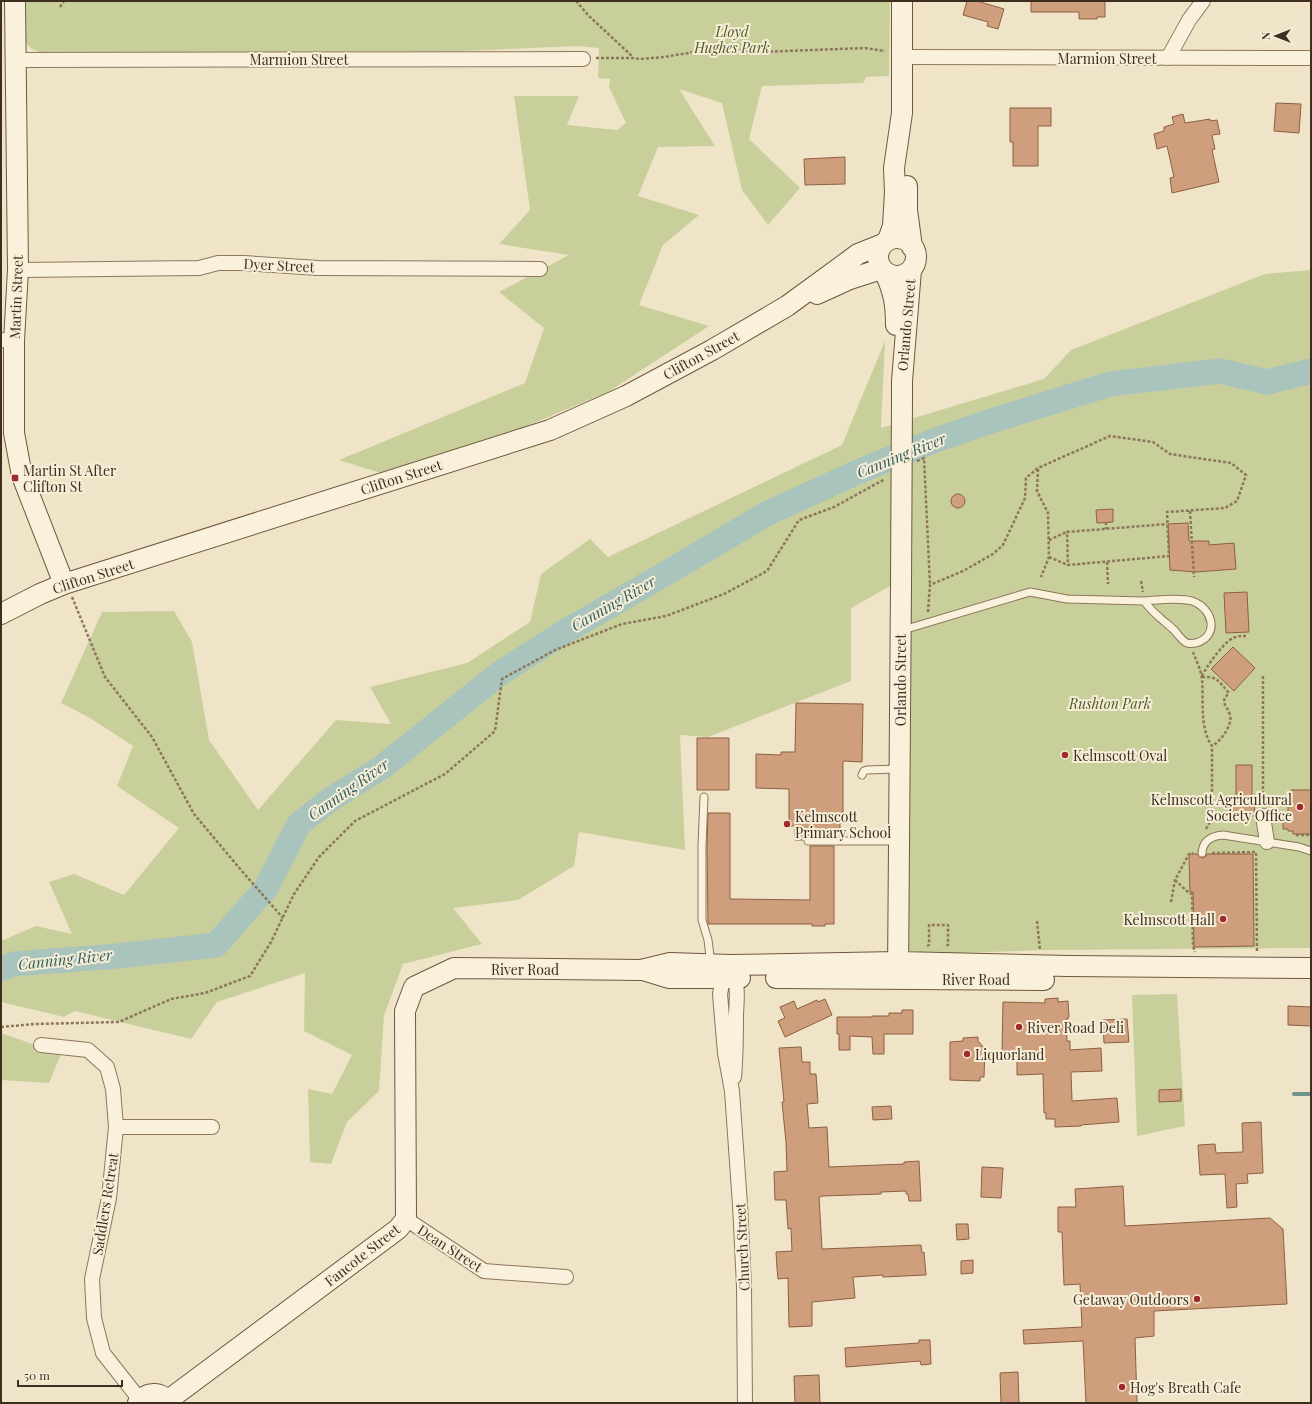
<svg xmlns="http://www.w3.org/2000/svg" width="1312" height="1404" viewBox="0 0 1312 1404" font-family="'Playfair Display',serif">
<style>
.green{fill:#c9cf9b}
.lines{fill:none;stroke-linecap:round;stroke-linejoin:round}
.stream{stroke:#6f938a;stroke-width:4}
.river{stroke:#a9c4bc;stroke-width:25}
.building{fill:#cf9f7d;stroke:#8d5f41}
.lane-casing{stroke:#8d765c;stroke-width:9}
.street-casing{stroke:#8d765c;stroke-width:16}
.secondary-casing{stroke:#6f573f;stroke-width:22}
.path{stroke:#8d765c;stroke-width:2.5;stroke-dasharray:3 2;stroke-linecap:butt}
.lane{stroke:#faf1dc;stroke-width:7}
.street{stroke:#faf1dc;stroke-width:14}
.secondary{stroke:#faf1dc;stroke-width:20}
.secondary-bridge-casing{stroke:#6f573f;stroke-width:22;stroke-linecap:butt}
.secondary-bridge{stroke:#faf1dc;stroke-width:20}
.poi-dot{fill:#9e2a2b;stroke:#f7eed8;stroke-width:1.5}
.labels{text-anchor:middle;dominant-baseline:central;stroke-width:4;stroke-linejoin:round;paint-order:stroke}
.park-label{font-size:14px;font-style:italic;fill:#4d5a26;stroke:#f7eed8}
.street-label{font-size:14px;fill:#3d2e20;stroke:#f7eed8}
.poi-label{font-size:14px;fill:#3d2e20;stroke:#f7eed8;text-anchor:start}
.water-label{font-size:15px;font-style:italic;fill:#2f5d5a;stroke:#f7eed8}
</style>
<rect width="100%" height="100%" fill="#f0e4c8"/>
<path class="green" d="M24 1H890L889 76 866 77 863 83 762 86 749 139 800 188 768 225 742 190 722 103 679 89 715 146 658 147 638 196 699 215 663 245 639 305 709 326 608 392 400 479 339 460 525 383 544 328 499 292 569 255 499 244 530 210 514 96H579L567 125 617 130 626 123 609 87 610 79 598 78 599 48 578 46 463 51 43 53C35 51 28 48 25 40 23 33 24 10 24 1Z
M1311 270V948L1046 950 907 955 910 575 851 608V681L708 737 680 735 685 850 579 832 574 866 518 900 453 908 482 944 403 964 384 1016 379 1091 347 1122 331 1164 310 1162 308 1089 332 1094 352 1055 304 1031 305 973 217 1002 191 1039 75 1011 64 1017 1 1002V941L36 926 72 934 49 882 74 874 124 895 179 828 117 786 133 746 90 718 61 703 102 612 174 611 192 642 209 740 258 810 336 720 391 724 370 687 467 663 530 622 541 574 590 539 608 557 842 445 885 341 881 428 1044 379 1071 350 1265 274Z
M1177 994 1185 1126 1137 1136 1132 995Z
M1 1033 61 1054 49 1083 1 1080Z"/>
<g class="lines">
<path class="stream" d="M1294 1094H1311"/>
<path class="river" d="M1 969 13 964 117 956 216 945 266 888 299 824 331 799 381 768 499 674 566 631 658 578 768 513 860 471 936 440 988 422 1110 384 1220 371 1267 382 1311 371"/>
</g>
<path class="building" d="M967 1H977L1004 9 998 29 987 26 988 22 963 15Z
M1031 1H1105V17H1097V19H1079V12H1031Z
M1276 103 1301 104 1299 133 1274 131Z
M1010 108H1051V126H1038V166H1013V142H1010Z
M1183 114 1185 123 1204 120 1210 119V121L1217 120 1220 134 1212 135 1215 149 1212 150 1219 182 1172 193 1170 178 1174 177 1167 146 1157 149 1154 134 1164 131V127L1174 124 1172 117Z
M845 157V184L805 185 804 159Z
M951 501a7 7 0 1 1 14 0a7 7 0 1 1-14 0Z
M1113 509V522L1097 523 1096 510Z
M1188 523 1189 541H1209V545L1234 543 1236 569 1196 572 1170 570 1168 524Z
M1247 592 1249 632 1226 633 1224 593Z
M1233 647 1255 668 1234 691 1211 669Z
M796 703 863 704 862 762 843 761V820H840V829H834V836H808L805 837 803 840H795V826H789V789L756 788V754L781 755V752H795Z
M697 738H729V790H697Z
M1236 765H1252V804H1255L1254 816H1227V803H1236Z
M1291 790H1311V834H1293V831H1288V829H1283V815H1288V799H1291Z
M708 813H730V899L810 900V846H834V924H825V926H812V924H708L707 846Z
M1189 854H1197L1202 858 1206 856 1207 854H1253L1254 946 1194 947 1193 892H1190Z
M1058 998V1002L1068 1001 1069 1017H1068V1019H1066L1067 1041H1070V1050L1101 1048 1102 1071 1071 1072 1072 1101 1117 1098 1119 1122 1081 1125V1126L1055 1127V1119H1046V1113H1044L1043 1074 1017 1075V1051H1002L1003 1002 1045 1003V999Z
M825 999 832 1015 785 1037 778 1021 785 1018 780 1007 794 1001 797 1009 817 1000 818 1002Z
M1288 1006 1311 1007V1026L1288 1025Z
M902 1010H913V1034H884V1054H873L872 1037 850 1036V1050H839V1034H837V1017H872V1016H889V1013H902Z
M1127 1019 1129 1042 1104 1043 1103 1020Z
M978 1037V1041L985 1049 984 1077H980V1081L950 1080V1042L963 1041V1038Z
M801 1047 802 1062H810V1074H816L818 1103 807 1104 809 1128 827 1127 829 1167 904 1164V1162L919 1161 921 1201H909L908 1194H906V1191L881 1192V1194L823 1196 819 1197 822 1249 921 1245 922 1253 924 1252 926 1275 883 1277V1275L853 1277 855 1298 812 1302V1326L789 1327 788 1278 778 1279 777 1268 776 1252 792 1251 791 1228 788 1229 786 1200H775L774 1172 787 1171 786 1142 782 1102H784L779 1048Z
M1181 1089V1101L1159 1102V1090Z
M891 1106 892 1119 873 1120 872 1107Z
M1261 1122 1263 1173 1247 1174 1248 1183 1236 1184 1237 1207 1227 1208 1225 1174 1200 1175 1198 1145 1215 1144 1216 1153 1243 1152 1242 1123Z
M982 1167 1003 1168 1001 1198 981 1197Z
M1123 1186 1125 1226 1270 1218 1283 1229 1287 1304 1154 1311V1336L1135 1338 1137 1403H1086L1083 1341 1024 1344 1023 1330 1082 1327 1080 1284 1064 1285 1062 1232H1058V1207H1076L1075 1189Z
M956 1224H968L969 1239 957 1240Z
M973 1260V1273L961 1274V1261Z
M919 1340H930L931 1364 921 1365 920 1361 846 1367 845 1348 919 1343Z
M1018 1372 1019 1403H1001L1000 1373Z
M819 1375 820 1403H795L794 1376Z"/>
<g class="lines">
<defs>
<path id="lane" d="M903 630 1030 592 1067 599 1144 601C1148 606 1153 612 1158 616 1163 621 1169 625 1174 630 1178 634 1182 641 1187 643 1190 644 1193 643 1196 643 1220 636 1213 608 1192 601 1179 597 1158 600 1144 601
M862 775 864 771 867 770 898 769
M704 797 702 846V920L708 940 711 964
M808 841H897
M1202 853C1203 840 1212 836 1223 835L1299 847 1311 851"/>
<path id="street" d="M902 57 1311 58
M1168 58 1189 20 1203 1
M15 60 583 59
M18 270 199 268 218 263H244L318 268 540 269
M1 340 14 341
M1263 816 1267 842
M727 970 723 978 720 994 725 1053 732 1091 740 1205 744 1286 745 1403
M733 970C738 984 737 999 736 1014 736 1035 736 1056 734 1077
M41 1045 88 1050 107 1067 113 1089 116 1127 109 1198 92 1279 94 1318 103 1353 140 1400
M116 1127H212
M406 1219 484 1271 566 1277"/>
<path id="secondary" d="M15 1 18 270 14 341V433L22 476 64 584
M907 186V210L912 247
M878 257a19 19 0 1 1 38 0a19 19 0 1 1-38 0Z
M888 240 893 226 895 192 894 168 902 113V1
M885 273C894 292 896 305 896 325
M817 294 850 279 881 269
M902 399V381L911 270
M1 614 40 594 64 584 550 430 626 396 712 350 787 306 850 260 858 254 883 244
M643 970 669 978H740
M898 975 901 585
M776 978 1044 980
M167 1401 398 1229 406 1219 405 1011 414 987 454 968 641 970 670 963 731 965 898 962 1068 966 1311 968
M138 1403C146 1392 161 1390 168 1403"/>
</defs>
<use href="#lane" class="lane-casing"/>
<use href="#street" class="street-casing"/>
<use href="#secondary" class="secondary-casing"/>
<path class="path" d="M576 1 589 16 633 57
M60 7 64 1
M596 58H633L640 59 664 57 718 48 760 52 865 48 885 51
M917 461 924 458 930 585
M1038 469 1037 491 1048 513 1049 557 1041 577
M1190 511 1194 577
M1106 522V529
M1049 540 1067 532
M1049 557 1068 565
M1107 562 1108 584
M1141 581 1143 592
M72 597 105 677 152 737 194 814 241 870 283 918
M928 612 930 585 963 571 993 554 1003 545 1025 498 1026 478 1038 468 1110 436 1153 442 1170 454 1231 463 1246 475 1237 501 1225 508 1167 512 1169 556 1068 565 1067 532 1167 524
M1193 652C1196 660 1201 670 1202 679 1204 700 1199 727 1212 746V818
M1202 676C1206 667 1224 642 1233 638 1237 636 1241 636 1246 636
M1263 676V804
M1202 677C1218 676 1219 682 1229 693 1219 703 1227 705 1230 715 1233 725 1220 742 1212 746
M1206 829 1212 818H1251
M1296 835H1311
M1212 853 1256 852 1257 952
M1175 880 1189 893 1192 894 1193 946 1195 952
M1171 902 1175 880 1189 854 1193 853
M1037 921 1040 950
M927 946 929 945V925H948V945H946
M1 1027 35 1024 119 1022 171 999 205 993 250 976 271 942 294 894 319 857 355 821 445 774 495 731 502 679 555 650 622 624 666 616 724 594 767 571 799 520 834 507 885 479"/>
<use href="#lane" class="lane"/>
<use href="#street" class="street"/>
<use href="#secondary" class="secondary"/>
<defs>
<path id="secondary-bridge" d="M901 585 902 399"/>
</defs>
<use href="#secondary-bridge" class="secondary-bridge-casing"/>
<use href="#secondary-bridge" class="secondary-bridge"/>
</g>
<g class="poi-dot">
<rect x="11" y="474" width="8" height="8" rx="2"/>
<circle cx="1065" cy="755" r="4"/>
<circle cx="1300" cy="807" r="4"/>
<circle cx="787" cy="824" r="4"/>
<circle cx="1223" cy="919" r="4"/>
<circle cx="1019" cy="1027" r="4"/>
<circle cx="967" cy="1054" r="4"/>
<circle cx="1197" cy="1299" r="4"/>
<circle cx="1122" cy="1387" r="4"/>
</g>
<g class="labels">
<g class="park-label">
<text x="732" y="31">Lloyd<tspan x="732" dy="16">Hughes Park</tspan></text>
<text x="1110" y="703">Rushton Park</text>
</g>
<g class="street-label">
<text x="1107" y="58">Marmion Street</text>
<text x="299" y="59">Marmion Street</text>
<text transform="translate(279 265) rotate(3)">Dyer Street</text>
<text transform="translate(16 297) rotate(-88)">Martin Street</text>
<text transform="translate(906 325) rotate(-85)">Orlando Street</text>
<text transform="translate(701 355) rotate(-29)">Clifton Street</text>
<text transform="translate(401 477) rotate(-18)">Clifton Street</text>
<text transform="translate(93 576) rotate(-18)">Clifton Street</text>
<text transform="translate(900 680) rotate(-90)">Orlando Street</text>
<text x="525" y="969">River Road</text>
<text x="976" y="979">River Road</text>
<text transform="translate(105 1204) rotate(-81)">Saddlers Retreat</text>
<text transform="translate(742 1247) rotate(-93)">Church Street</text>
<text transform="translate(450 1248) rotate(33)">Dean Street</text>
<text transform="translate(362 1255) rotate(-38)">Fancote Street</text>
</g>
<g class="poi-label">
<text x="23" y="470">Martin St After<tspan x="23" dy="16">Clifton St</tspan></text>
<text x="1073" y="755">Kelmscott Oval</text>
<text x="1292" y="799" text-anchor="end">Kelmscott Agricultural<tspan x="1292" dy="16">Society Office</tspan></text>
<text x="795" y="816">Kelmscott<tspan x="795" dy="16">Primary School</tspan></text>
<text x="1215" y="919" text-anchor="end">Kelmscott Hall</text>
<text x="1027" y="1027">River Road Deli</text>
<text x="975" y="1054">Liquorland</text>
<text x="1189" y="1299" text-anchor="end">Getaway Outdoors</text>
<text x="1130" y="1387">Hog's Breath Cafe</text>
</g>
<g class="water-label">
<text transform="translate(901 455) rotate(-22)">Canning River</text>
<text transform="translate(613 603) rotate(-30)">Canning River</text>
<text transform="translate(348 789) rotate(-35)">Canning River</text>
<text transform="translate(65 959) rotate(-6)">Canning River</text>
</g>
</g>
<rect width="1312" height="1404" fill="none" stroke="#3d2e20" stroke-width="4"/>
<g transform="translate(1276 36) rotate(270)" stroke="#f7eed8" stroke-width="3" paint-order="stroke">
<path d="M0-3L7 15L0 10L-7 15Z" fill="#3d2e20"/>
<text y="-6" font-size="11" font-weight="bold" text-anchor="middle" fill="#3d2e20">N</text>
</g>
<path d="M18 1380v6h104v-6" fill="none" stroke="#3d2e20" stroke-width="2"/>
<text x="24" y="1380" font-size="12" fill="#3d2e20" stroke="#f7eed8" stroke-width="3" paint-order="stroke">50 m</text>
</svg>
